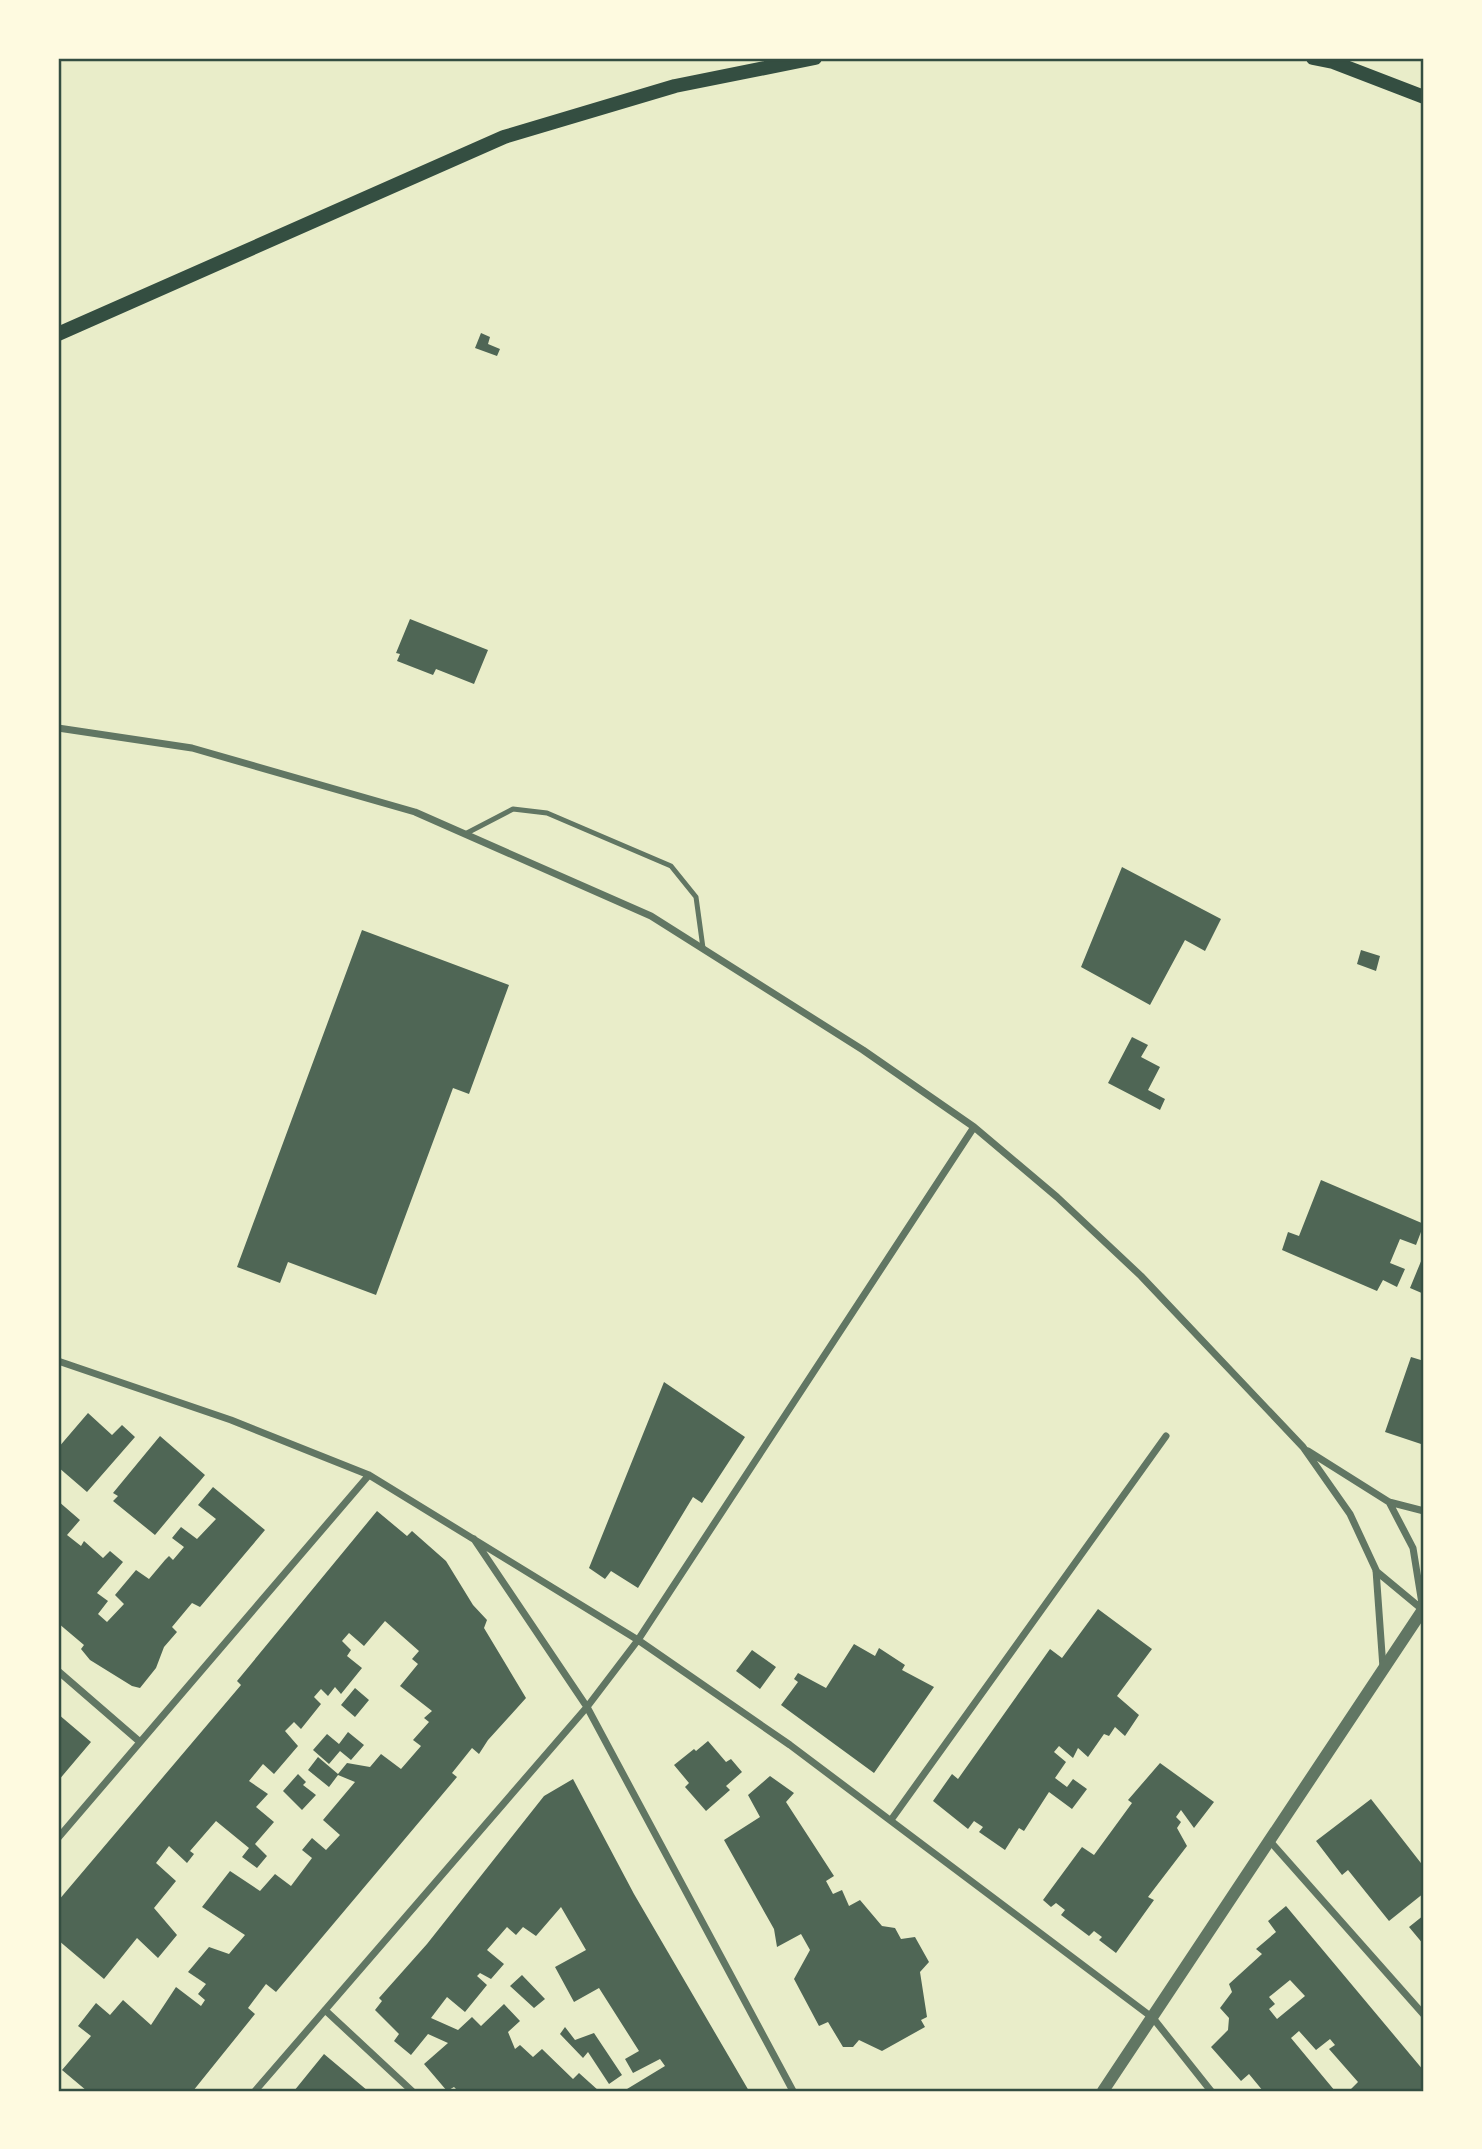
<svg xmlns="http://www.w3.org/2000/svg" width="1482" height="2149" viewBox="0 0 1482 2149" font-family="Raleway,sans-serif">
<style>
.building{fill:#4f6655;fill-rule:evenodd}
.lines{fill:none;stroke-linecap:round;stroke-linejoin:round}
.service{stroke:#617663;stroke-width:5}
.minor{stroke:#617663;stroke-width:7}
.tertiary{stroke:#617663;stroke-width:12}
.secondary{stroke:#344e41;stroke-width:14}
.neatline{fill:none;stroke:#344e41;stroke-width:2.5}
</style>
<rect width="100%" height="100%" fill="#e9edc9"/>
<path class="building" d="M481 333 490 337 488 344 500 349 497 356 475 348Z
M410 619 488 650 474 684 436 669 433 675 397 661 400 654 396 653Z
M1122 867 1221 919 1205 951 1185 940 1150 1005 1081 967Z
M362 930 509 985 469 1094 453 1088 376 1295 288 1262 280 1283 237 1267Z
M1361 950 1380 956 1376 971 1357 964Z
M1132 1037 1148 1045 1141 1057 1160 1067 1148 1090 1165 1099 1160 1110 1108 1083Z
M1321 1180 1424 1224 1416 1245 1400 1239 1390 1263 1405 1269 1397 1287 1383 1280 1377 1291 1282 1250 1288 1232 1299 1236Z
M1424 1254V1294L1410 1288Z
M1411 1357 1424 1361V1445L1385 1432Z
M664 1382 745 1437 702 1503 693 1497 638 1588 611 1571 605 1579 589 1568Z
M88 1413 112 1435 122 1425 135 1437 87 1492 58 1467V1448Z
M160 1436 205 1475 155 1535 113 1501 118 1496 113 1493Z
M213 1487 265 1530 200 1607 192 1603 172 1627 177 1632 164 1647 156 1668 140 1688 132 1686 90 1660 81 1649 84 1645 58 1623V1501L80 1520 67 1535 81 1546 84 1541 103 1558 110 1551 123 1562 97 1593 108 1601 98 1614 107 1622 124 1604 115 1595 136 1570 149 1579 165 1560 169 1556 173 1560 184 1547 172 1538 181 1527 197 1539 216 1519 198 1505Z
M377 1511 407 1536 412 1531 446 1561 473 1605 487 1620 484 1628 526 1698 488 1740 479 1754 472 1748 452 1773 457 1777 276 1992 266 1984 248 2008 255 2014 193 2091H87L62 2070 91 2036 78 2026 96 2003 110 2015 123 2000 151 2025 176 1987 201 2006 205 2000 198 1994 206 1984 188 1972 209 1947 229 1954 245 1935 202 1907 230 1871 260 1891 275 1874 291 1886 312 1858 302 1850 312 1838 326 1850 340 1835 323 1820 355 1782 338 1775 329 1787 308 1770 318 1757 338 1774 347 1763 370 1767 381 1754 401 1769 421 1746 413 1740 429 1722 424 1718 432 1711 400 1686 418 1664 412 1659 419 1651 385 1621 364 1646 349 1633 342 1641 351 1650 347 1656 362 1668 341 1694 335 1687 328 1696 321 1689 314 1697 321 1704 301 1729 294 1722 285 1731 298 1746 274 1774 263 1764 249 1781 268 1794 256 1807 274 1822 255 1844 267 1856 257 1868 242 1857 249 1848 216 1821 190 1851 194 1854 187 1863 169 1846 156 1863 176 1881 154 1908 177 1935 158 1958 137 1938 104 1979 58 1940V1901L241 1685 237 1681Z
M1098 1609 1152 1649 1117 1696 1139 1715 1125 1736 1115 1727 1109 1736 1104 1734 1088 1757 1078 1748 1073 1758 1059 1746 1054 1752 1066 1762 1055 1778 1067 1787 1073 1779 1087 1789 1072 1809 1049 1792 1024 1831 1019 1828 1005 1850 979 1832 983 1827 974 1821 968 1829 933 1801 952 1774 958 1779 1050 1649 1062 1658Z
M854 1644 875 1656 879 1648 905 1665 902 1670 934 1687 874 1773 781 1705 798 1682 794 1679 798 1673 826 1688Z
M752 1650 776 1667 760 1689 736 1671Z
M355 1688 369 1700 355 1717 341 1705Z
M58 1714 91 1742 58 1781Z
M348 1732 364 1745 351 1760 340 1751 329 1764 313 1750 327 1734 339 1744Z
M708 1741 726 1762 731 1759 742 1772 726 1786 730 1790 706 1811 685 1787 689 1783 674 1765 694 1749 696 1751Z
M1160 1763 1214 1802 1194 1828 1181 1810 1176 1817 1181 1822 1177 1828 1187 1846 1148 1897 1154 1900 1116 1953 1099 1940 1102 1937 1094 1931 1089 1936 1061 1915 1065 1910 1056 1903 1051 1907 1043 1900 1082 1847 1094 1855 1132 1803 1128 1800Z
M298 1774 306 1782 303 1785 316 1795 302 1810 283 1791Z
M770 1776 794 1793 786 1802 834 1876 826 1881 833 1894 842 1890 849 1906 860 1900 882 1926 895 1928 901 1939 915 1937 929 1962 920 1972 927 2017 921 2020 925 2027 882 2051 859 2040 853 2047H843L828 2022 819 2026 794 1979 810 1950 801 1934 777 1947 774 1929 724 1840 760 1817 748 1795Z
M573 1779 634 1894 749 2091H629L627 2089 665 2066 660 2059 633 2073 625 2059 639 2051 599 1988 574 2002 555 1967 586 1950 561 1907 536 1936 523 1927 516 1935 507 1927 487 1950 504 1964 491 1979 480 1973 477 1976 487 1985 465 2012 447 1997 431 2018 458 2030 472 2017 481 2026 504 2004 520 2021 508 2032 515 2049 520 2045 533 2057 542 2049 573 2079 579 2073 599 2091H458L454 2087 447 2091 424 2064 448 2043 428 2034 411 2055 394 2041 399 2034 375 2010 382 2001 379 1998 427 1944 544 1796Z
M1371 1799 1424 1867V1893L1389 1921 1348 1870 1342 1875 1316 1841Z
M1286 1906 1424 2071V2091H1349L1358 2082 1329 2049 1335 2045 1330 2039 1316 2050 1299 2031 1291 2038 1335 2091H1263L1249 2074 1241 2081 1211 2047 1228 2030 1229 2018 1220 2008 1232 1992 1229 1984 1262 1954 1256 1949 1276 1932 1268 1921ZM1290 1980 1305 1996 1277 2019 1269 2009 1275 2004 1269 1997Z
M1424 1915V1945L1409 1927Z
M522 1975 545 1999 534 2008 510 1986Z
M565 2027 575 2040 594 2033 622 2075 609 2084 588 2052 583 2058 560 2034Z
M324 2054 368 2091H294Z"/>
<g class="lines">
<path class="service" d="M465 834 513 809 547 813 671 866 696 897 703 948"/>
<path class="minor" d="M58 728 192 748 415 812 651 916 863 1050 974 1127 1057 1197 1141 1276 1303 1447 1350 1514 1376 1570 1383 1668
M58 1361 231 1420 369 1475 638 1640 790 1745 1153 2018 1211 2091
M1308 1451 1389 1502 1424 1511
M1389 1502 1413 1548 1423 1610
M474 1539 587 1707 793 2091
M1376 1571 1423 1610
M58 1671 140 1742
M891 1820 1166 1436
M58 1838 369 1475
M1269 1840 1424 2015
M325 2010 412 2091
M255 2091 587 1707 638 1640 974 1127"/>
<path class="tertiary" d="M1103 2091 1424 1608"/>
<path class="secondary" d="M1313 58 1333 62 1424 97
M58 334 504 137 675 86 815 58"/>
</g>
<rect width="1482" height="2149" fill="none" stroke="#fefae0" stroke-width="119"/>
<rect x="60" y="60" width="1362" height="2030" class="neatline"/>
</svg>
